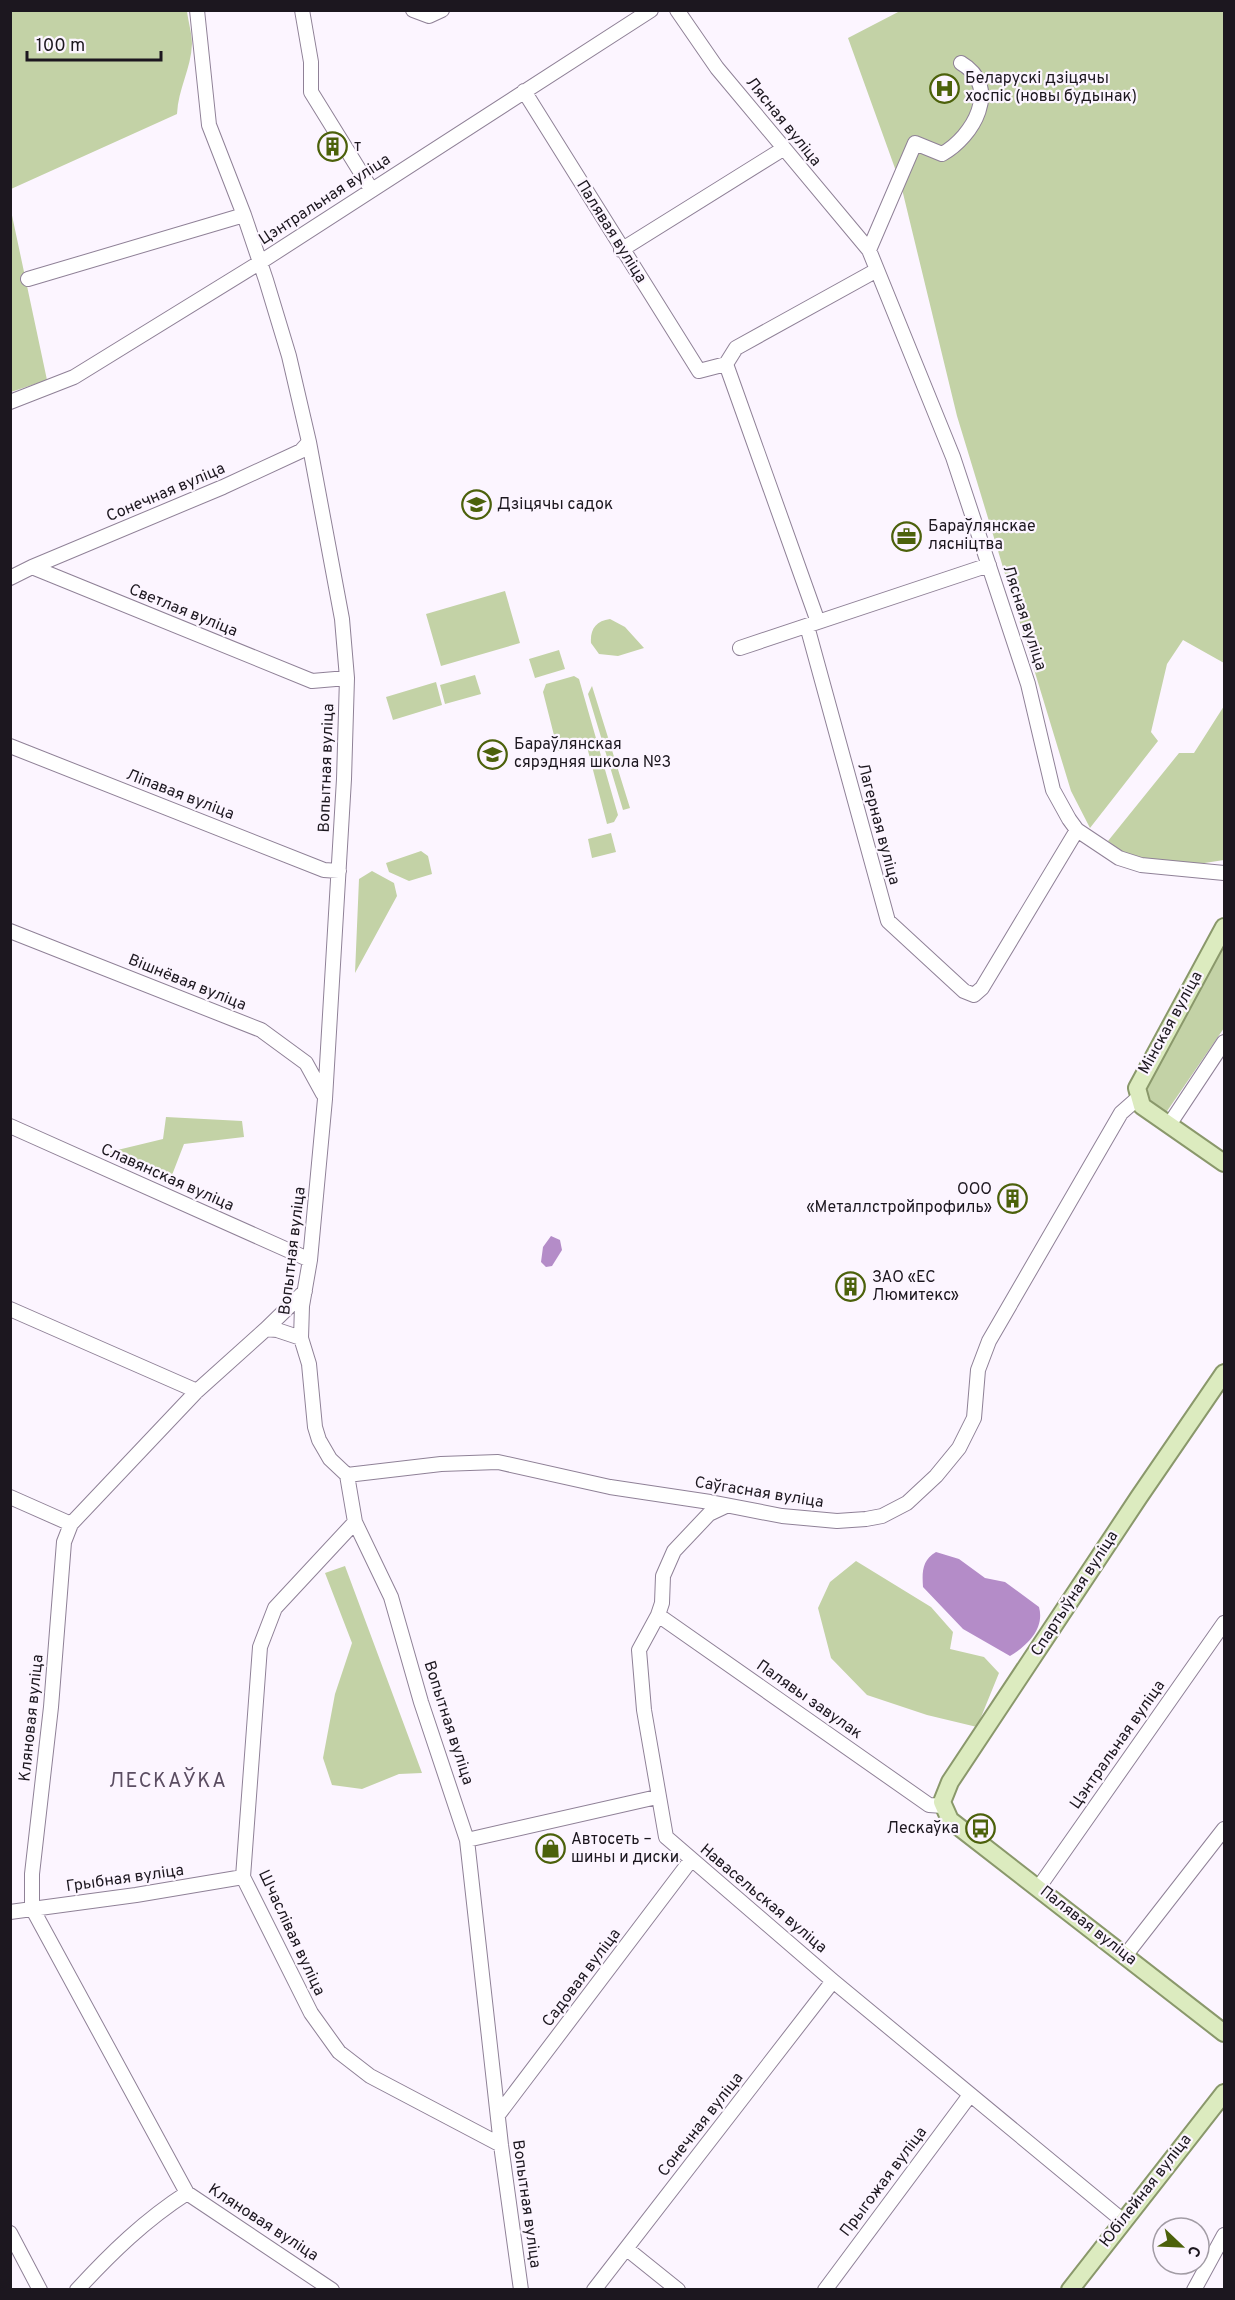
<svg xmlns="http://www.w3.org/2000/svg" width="1235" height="2300" viewBox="0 0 1235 2300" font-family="Overpass,sans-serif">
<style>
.green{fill:#c3d2a6}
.water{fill:#b48cc8}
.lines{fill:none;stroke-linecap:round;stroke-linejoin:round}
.minor-casing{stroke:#8f8197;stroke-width:16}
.major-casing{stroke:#8a986b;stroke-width:20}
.minor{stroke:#fff;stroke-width:14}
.major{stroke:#dcebbf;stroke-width:16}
.labels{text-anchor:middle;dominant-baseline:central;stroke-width:4.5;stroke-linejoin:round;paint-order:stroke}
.poi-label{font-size:16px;fill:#1c171f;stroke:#fcf5ff;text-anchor:start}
.street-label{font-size:16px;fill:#1c171f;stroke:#fcf5ff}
.quarter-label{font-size:20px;letter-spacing:1.5px;fill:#5b4d62;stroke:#fcf5ff}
</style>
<rect width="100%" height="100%" fill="#fcf5ff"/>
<path class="green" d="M10 11H187C188 21 192 33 192 44 191 69 178 89 177 114L11 189Z
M900 11H1224V663L1183 640 1167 664 1151 732 1158 741 1090 828 1071 791 957 416 901 185 848 38Z
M10 206 47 380 11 392H10Z
M505 591 520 643 441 666 426 614Z
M610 619 625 627 644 648 618 656 599 654 591 643C590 629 596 621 610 619Z
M559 650 565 669 535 678 529 659Z
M475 675 481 694 445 704 440 685Z
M574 676 579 679 618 815 614 822 607 824 586 743 558 751 543 692 546 684Z
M436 682 442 705 393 720 386 697Z
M592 686 630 808 623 810 588 694Z
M1224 706V860L1185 866 1130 859 1108 841 1179 753H1194Z
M611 833 616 852 592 858 588 839Z
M421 851 428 856 432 874 409 881 389 872 386 863Z
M372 871 394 883 397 896 355 973 359 879Z
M1224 942V1028L1163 1117 1147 1101 1143 1085Z
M166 1117 242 1121 244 1137 184 1144 172 1175 105 1153 163 1139Z
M856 1561 931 1607 953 1632 950 1649 984 1657 999 1673 977 1727 927 1715 867 1695 831 1658 818 1608 830 1582Z
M345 1566 422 1773 399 1774 362 1789 332 1785 323 1758 335 1694 352 1643 325 1573Z"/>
<path class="water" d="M551 1236 560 1240 562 1250 552 1266 546 1267 541 1262 543 1247Z
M936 1552 959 1559 985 1578 1005 1582 1039 1607C1045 1629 1027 1646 1010 1656L963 1629 923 1587C922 1572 922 1560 936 1552Z"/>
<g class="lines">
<defs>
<path id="minor" d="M197 10 209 125 244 215 266 280 289 356 309 442 342 619 347 678 344 779 325 1099 310 1260 302 1306 301 1338 309 1364 315 1427 319 1440 330 1459 347 1475 355 1522 391 1597 421 1702 467 1840 501 2145 521 2290
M302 10 311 62V92L371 189
M413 10 429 16 442 10
M677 10 717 68 869 250 953 457 1028 684 1053 790 1069 819 1077 830 1119 858 1141 865 1224 873
M524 91 699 371 726 364 736 348 877 270
M621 250 783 149
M869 250 915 143 942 154C973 137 1002 87 961 63
M28 279 244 215
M726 364 818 622
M10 402 74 377 259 263 651 10
M32 567 312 681 347 678
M10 578 32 567 223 487 301 451 309 442
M807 626 888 921 964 991 974 995 982 988 1077 830
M740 648 989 565
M10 746 324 870 339 871
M10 931 261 1030 306 1063 323 1094
M1169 1125 1224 1042
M10 1126 310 1260
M10 1309 197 1391
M266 1329 305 1291
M301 1338 277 1330 266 1329 197 1391 71 1524 64 1542 51 1707 32 1874V1908L187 2193 332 2290
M347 1475 441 1464 498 1462 610 1487 710 1502 782 1516 837 1521 866 1519 882 1516 907 1503 936 1476 959 1448 974 1418 978 1370 989 1341 1121 1113 1138 1098
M10 1497 71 1524
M726 1506 709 1514 674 1551 663 1576 662 1603 658 1615 639 1650 644 1710 666 1837 833 1981 1122 2220
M355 1522 275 1608 260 1647 243 1877 311 2013 339 2052 370 2076 501 2145
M658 1615 929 1805 943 1806
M467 1840 657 1797
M1039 1887 1224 1623
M10 1912 136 1895 243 1877
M1125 1956 1224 1829
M498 2115 691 1860
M10 2233 40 2290
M627 2249 678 2290
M77 2290C111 2253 145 2220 187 2193
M594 2290 833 1981
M825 2290 970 2095
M1194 2290 1224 2235"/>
<path id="major" d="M1224 927 1137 1088 1142 1106 1224 1163
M1224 1373 1139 1497 950 1782 942 1802 950 1820 1224 2033
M1070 2290 1224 2093"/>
</defs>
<use href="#minor" class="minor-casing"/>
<use href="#major" class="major-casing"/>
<use href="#minor" class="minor"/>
<use href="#major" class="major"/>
</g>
<defs>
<symbol id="hospital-ring" viewBox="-11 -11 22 22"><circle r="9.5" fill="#fcf5ff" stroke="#4c610b" stroke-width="1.5"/><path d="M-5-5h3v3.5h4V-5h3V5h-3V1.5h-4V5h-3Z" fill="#4c610b"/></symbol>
<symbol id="building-ring" viewBox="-11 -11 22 22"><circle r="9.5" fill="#fcf5ff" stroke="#4c610b" stroke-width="1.5"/><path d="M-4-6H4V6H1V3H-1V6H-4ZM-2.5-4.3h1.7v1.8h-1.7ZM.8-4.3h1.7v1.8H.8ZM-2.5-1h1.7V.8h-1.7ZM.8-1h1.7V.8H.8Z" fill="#4c610b"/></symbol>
<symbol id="school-ring" viewBox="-11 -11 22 22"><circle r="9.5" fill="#fcf5ff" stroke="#4c610b" stroke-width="1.5"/><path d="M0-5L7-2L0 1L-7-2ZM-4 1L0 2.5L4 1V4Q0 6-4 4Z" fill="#4c610b"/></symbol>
<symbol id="office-ring" viewBox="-11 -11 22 22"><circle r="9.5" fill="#fcf5ff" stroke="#4c610b" stroke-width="1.5"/><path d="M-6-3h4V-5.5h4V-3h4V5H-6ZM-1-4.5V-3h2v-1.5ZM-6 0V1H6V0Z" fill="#4c610b"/></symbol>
<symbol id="bus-ring" viewBox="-11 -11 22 22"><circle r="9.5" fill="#fcf5ff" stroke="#4c610b" stroke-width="1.5"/><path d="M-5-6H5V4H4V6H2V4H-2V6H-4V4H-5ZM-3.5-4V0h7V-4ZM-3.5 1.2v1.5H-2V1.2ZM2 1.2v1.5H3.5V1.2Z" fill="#4c610b"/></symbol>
<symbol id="shop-ring" viewBox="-11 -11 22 22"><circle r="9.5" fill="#fcf5ff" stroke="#4c610b" stroke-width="1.5"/><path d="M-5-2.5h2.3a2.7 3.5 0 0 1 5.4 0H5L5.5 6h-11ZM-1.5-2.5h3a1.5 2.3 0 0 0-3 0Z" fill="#4c610b"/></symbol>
</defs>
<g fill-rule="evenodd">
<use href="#hospital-ring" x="928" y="72" width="33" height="33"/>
<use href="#building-ring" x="316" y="130" width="33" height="33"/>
<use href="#school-ring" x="460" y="488" width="33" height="33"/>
<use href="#office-ring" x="890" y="520" width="33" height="33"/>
<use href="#school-ring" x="476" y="738" width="33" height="33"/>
<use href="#building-ring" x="996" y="1182" width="33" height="33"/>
<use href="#building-ring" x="834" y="1270" width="33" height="33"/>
<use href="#bus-ring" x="964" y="1812" width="33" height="33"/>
<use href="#shop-ring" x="534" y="1832" width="33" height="33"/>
</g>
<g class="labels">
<g class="poi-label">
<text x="965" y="79">Беларускі дзіцячы<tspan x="965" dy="18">хоспіс (новы будынак)</tspan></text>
<text x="354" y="147">т</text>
<text x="497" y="505">Дзіцячы садок</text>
<text x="928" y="527">Бараўлянскае<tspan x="928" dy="18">лясніцтва</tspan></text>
<text x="514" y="745">Бараўлянская<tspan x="514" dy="18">сярэдняя школа №3</tspan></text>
<text x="992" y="1190" text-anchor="end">ООО<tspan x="992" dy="18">«Металлстройпрофиль»</tspan></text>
<text x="872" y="1278">ЗАО «ЕС<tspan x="872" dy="18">Люмитекс»</tspan></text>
<text x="959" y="1829" text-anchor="end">Лескаўка</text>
<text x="571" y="1840">Автосеть –<tspan x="571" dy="18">шины и диски</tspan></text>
</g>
<g class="street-label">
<text transform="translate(783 122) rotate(51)">Лясная вуліца</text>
<text transform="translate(325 200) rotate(-33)">Цэнтральная вуліца</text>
<text transform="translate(611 232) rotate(58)">Палявая вуліца</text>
<text transform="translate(166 493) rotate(-23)">Сонечная вуліца</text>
<text transform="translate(183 611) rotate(22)">Светлая вуліца</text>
<text transform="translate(1024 618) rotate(72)">Лясная вуліца</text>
<text transform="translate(327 768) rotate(-88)">Вопытная вуліца</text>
<text transform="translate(180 795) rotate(21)">Ліпавая вуліца</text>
<text transform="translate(878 824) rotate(75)">Лагерная вуліца</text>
<text transform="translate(187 983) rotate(22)">Вішнёвая вуліца</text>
<text transform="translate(1171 1023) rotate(-61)">Мінская вуліца</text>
<text transform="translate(167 1178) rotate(24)">Славянская вуліца</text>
<text transform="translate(293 1251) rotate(-83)">Вопытная вуліца</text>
<text transform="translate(759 1493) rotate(9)">Саўгасная вуліца</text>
<text transform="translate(1075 1594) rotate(-57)">Спартыўная вуліца</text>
<text transform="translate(809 1700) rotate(35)">Палявы завулак</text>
<text transform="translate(32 1718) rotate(-84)">Кляновая вуліца</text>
<text transform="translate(448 1723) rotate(72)">Вопытная вуліца</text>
<text transform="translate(1118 1745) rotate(-55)">Цэнтральная вуліца</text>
<text transform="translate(125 1879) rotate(-8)">Грыбная вуліца</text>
<text transform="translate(763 1899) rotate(40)">Навасельская вуліца</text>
<text transform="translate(1088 1926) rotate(38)">Палявая вуліца</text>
<text transform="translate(291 1933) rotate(65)">Шчаслівая вуліца</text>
<text transform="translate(582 1978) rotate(-53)">Садовая вуліца</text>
<text transform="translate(701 2125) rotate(-52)">Сонечная вуліца</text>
<text transform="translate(884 2182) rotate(-53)">Прыгожая вуліца</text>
<text transform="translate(1146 2191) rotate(-52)">Юбілейная вуліца</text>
<text transform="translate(526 2204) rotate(82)">Вопытная вуліца</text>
<text transform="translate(263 2223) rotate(33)">Кляновая вуліца</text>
</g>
<g class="quarter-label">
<text x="168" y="1782">ЛЕСКАЎКА</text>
</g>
</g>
<rect width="1235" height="2300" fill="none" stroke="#1c171f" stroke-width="24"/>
<g transform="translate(1181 2246) rotate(113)"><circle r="28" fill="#fcf5ff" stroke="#a29ca5" stroke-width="1.5"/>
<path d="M0-4.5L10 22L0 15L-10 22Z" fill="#4c610b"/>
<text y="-9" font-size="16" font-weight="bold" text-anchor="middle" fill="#1c171f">С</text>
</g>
<path d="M27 51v9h134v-9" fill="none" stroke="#1c171f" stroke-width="3"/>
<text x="36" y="51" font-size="18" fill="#1c171f" stroke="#fcf5ff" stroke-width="4.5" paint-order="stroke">100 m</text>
</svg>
